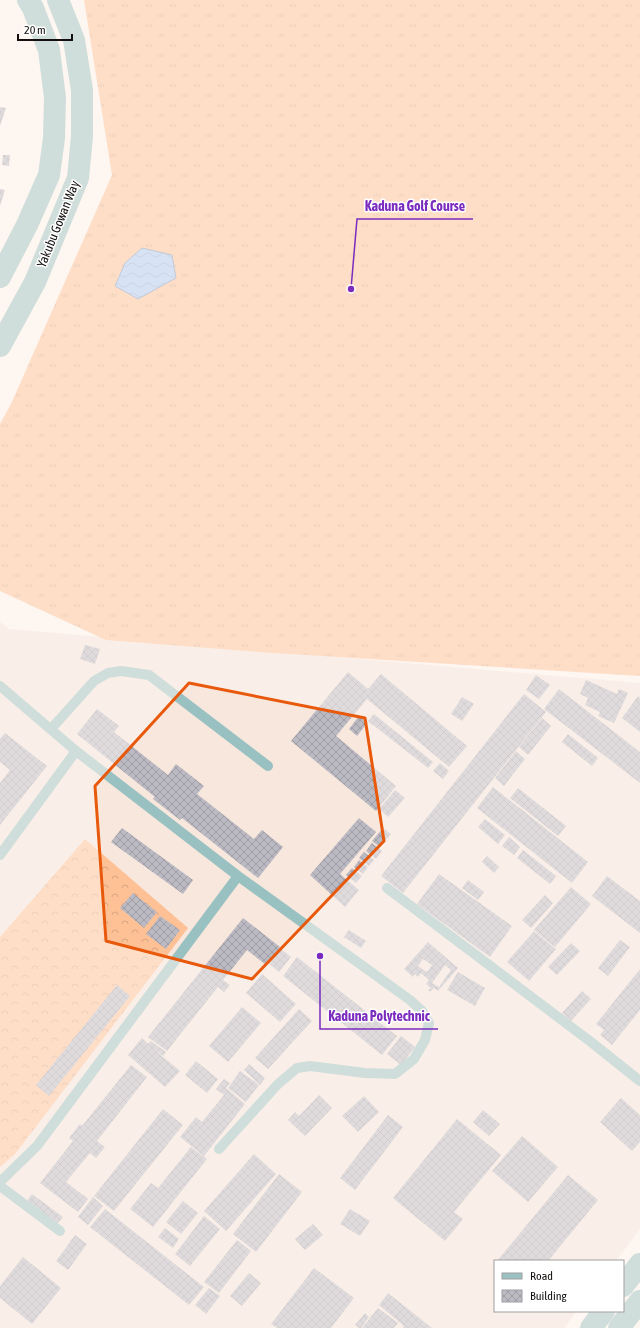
<svg xmlns="http://www.w3.org/2000/svg" width="640" height="1328" viewBox="0 0 640 1328" font-family="'Asap Condensed',sans-serif">
<style>
.built{fill:#f7e7dd}
.grass{fill:url(#grass-tufts)}
.forest{fill:url(#forest-crowns)}
.water{fill:url(#water-waves);stroke:#7c93b3}
.building{fill:url(#building-cross-hatch);fill-rule:evenodd}
.lines{fill:none;stroke-linecap:round;stroke-linejoin:round}
.service{stroke:#9ac1c1;stroke-width:10}
.tertiary{stroke:#9ac1c1;stroke-width:22}
.marked{fill:none;stroke:#e8590c;stroke-width:3;stroke-linejoin:round}
.labels{text-anchor:middle;dominant-baseline:central;stroke-width:3;stroke-linejoin:round;paint-order:stroke}
.street-label{font-size:13px;fill:#120f0e;stroke:#fff}
.leader{fill:none;stroke:#7b2cbf;stroke-width:1.5}
.callout-dot{fill:#7b2cbf;stroke:#fff;stroke-width:1.5}
.callout-label{font-size:14px;text-anchor:middle;font-weight:bold;fill:#7b2cbf;stroke:#fff;stroke-width:3;stroke-linejoin:round;paint-order:stroke}
</style>
<defs>
<pattern id="grass-tufts" width="24" height="20" patternUnits="userSpaceOnUse"><rect width="24" height="20" fill="#fec196"/><path d="M3 7l-1-3M5 7V3M7 7l1-3M15 17l-1-3M17 17v-4M19 17l1-3" fill="none" stroke="#d9a580"/></pattern>
<pattern id="forest-crowns" width="20" height="18" patternUnits="userSpaceOnUse"><rect width="20" height="18" fill="#fec196"/><path d="M2 6a3 3 0 1 1 6 0M12 15a3 3 0 1 1 6 0" fill="none" stroke="#d9a580"/></pattern>
<pattern id="water-waves" width="16" height="10" patternUnits="userSpaceOnUse"><rect width="16" height="10" fill="#aacbfa"/><path d="M0 5q4-4 8 0t8 0" fill="none" stroke="#91add5"/></pattern>
<pattern id="building-cross-hatch" width="8" height="8" patternUnits="userSpaceOnUse"><rect width="8" height="8" fill="#bbb9c2"/><path d="M0 0l8 8M0 8l8-8" fill="none" stroke="#a09ea6"/></pattern>
</defs>
<rect width="100%" height="100%" fill="#fef6f0"/>
<path class="built" d="M0 622 9 629 640 683V1229L616 1261H495V1311H577L564 1328H0Z"/>
<path class="grass" d="M84 0H640V676L273 653 106 640 0 591V424L11 404 112 175Z"/>
<path class="forest" d="M85 839 188 928 15 1154 0 1167V937Z"/>
<path class="water" d="M142 248 172 255 176 278 138 299 115 286 125 263Z"/>
<path class="building" d="M0 107 6 108 0 126Z
M3 155H10L9 166 2 165Z
M0 189 5 190 0 206Z
M85 645 100 649 95 664 80 659Z
M348 672 368 689 381 674 467 746 449 767 367 699 336 736 396 786 376 811 291 741Z
M536 675 550 685 539 699 526 690Z
M586 680 617 694 619 689 628 693 614 723 598 716 600 712 585 705 588 698 580 694Z
M559 689 640 752V783L544 709Z
M524 694 546 712 403 893 381 876Z
M638 696 640 698V732L622 718Z
M462 697 474 704 462 721 451 714Z
M97 709 119 726 114 732 168 775 176 764 204 786 197 794 254 839 262 830 283 847 258 878 182 818 180 820 153 799 155 797 77 734Z
M374 714 433 762 428 768 368 721Z
M359 716 368 722 357 736 349 729Z
M542 718 551 726 528 755 519 747Z
M5 733 47 766 0 825V783L10 770 0 762V739Z
M568 734 598 758 592 766 562 742Z
M516 751 525 759 504 786 495 778Z
M440 763 449 771 443 779 433 771Z
M493 787 588 862 572 883 477 808Z
M518 788 566 826 558 836 510 798Z
M395 790 405 798 388 817 379 809Z
M359 818 376 832 340 874 359 890 345 907 310 875Z
M485 819 505 835 498 844 478 827Z
M122 828 193 880 183 894 111 842Z
M383 828 391 834 380 847 372 841Z
M509 837 520 847 514 855 502 846Z
M372 843 382 851 376 859 366 851Z
M523 850 556 876 550 884 517 858Z
M364 852 374 860 369 866 359 858Z
M487 856 499 867 494 873 482 862Z
M359 860 368 867 363 874 354 867Z
M352 868 362 876 356 883 346 875Z
M439 874 512 926 490 957 417 904Z
M607 876 640 901V933L592 896Z
M468 880 484 892 478 900 462 888Z
M571 887 591 904 555 947 534 930Z
M133 893 157 912 144 928 120 908Z
M545 895 553 903 531 928 522 920Z
M160 916 180 930 166 949 146 934Z
M243 918 280 947 266 965 247 950 223 980 230 985 224 992 218 987 167 1051 148 1037Z
M349 930 366 941 361 948 344 937Z
M534 931 556 949 529 981 507 962Z
M620 940 630 947 608 976 598 968Z
M428 942 458 968 438 991 434 988 430 992 428 990 431 988 426 984 429 980 421 973 418 977 415 974 413 977 404 969ZM423 959 432 965 427 972 418 966ZM445 965 451 970 439 987 432 983Z
M571 943 580 951 557 975 548 967Z
M281 949 291 957 279 972 269 964Z
M297 957 397 1036 382 1055 283 976Z
M640 969V1010L612 1045 600 1035 604 1030 596 1024Z
M458 972 485 988 475 1006 447 990Z
M262 974 296 1004 280 1022 246 993Z
M117 985 130 996 49 1096 36 1085Z
M582 991 591 999 571 1021 562 1013Z
M242 1007 261 1023 228 1062 209 1046Z
M299 1009 312 1021 268 1069 255 1058Z
M401 1036 415 1047 401 1065 387 1054Z
M142 1038 148 1044 151 1041 166 1052 163 1056 152 1048 180 1071 165 1087 128 1055Z
M196 1061 218 1079 207 1093 185 1075Z
M249 1064 265 1078 260 1085 244 1070Z
M131 1065 147 1077 97 1141 105 1147 96 1158 90 1153 66 1182 88 1199 78 1212 40 1183 73 1141 69 1138 80 1124 82 1126Z
M240 1071 259 1085 246 1102 228 1088Z
M224 1079 230 1083 226 1088 245 1104 204 1156 180 1137 196 1117 202 1122 224 1095 216 1089Z
M319 1095 332 1108 305 1136 288 1120 295 1112 299 1116Z
M364 1096 379 1112 358 1132 342 1116Z
M621 1098 640 1115V1142L632 1151 600 1122Z
M163 1109 183 1125 114 1211 94 1196Z
M483 1110 500 1124 489 1136 473 1122Z
M388 1115 403 1127 355 1190 340 1178Z
M457 1119 501 1155 454 1212 463 1219 445 1241 393 1198Z
M522 1136 558 1167 528 1202 492 1171Z
M191 1147 207 1159 153 1227 130 1209 151 1183 158 1188Z
M254 1154 276 1174 226 1231 204 1211Z
M279 1174 302 1192 256 1252 233 1234Z
M568 1175 598 1200 548 1261H497Z
M32 1194 63 1217 57 1224 27 1201Z
M93 1197 103 1206 88 1225 78 1217Z
M183 1201 198 1213 181 1234 166 1222Z
M105 1209 204 1287 189 1305 90 1227Z
M350 1209 370 1221 360 1236 340 1224Z
M204 1216 220 1229 190 1266 175 1254Z
M313 1224 323 1235 305 1250 295 1239Z
M165 1228 179 1239 173 1248 158 1237Z
M75 1235 87 1244 68 1270 56 1261Z
M237 1240 251 1251 219 1293 204 1282Z
M23 1257 61 1288 32 1324 0 1298V1286Z
M314 1268 354 1298 331 1328H277L271 1324Z
M249 1273 261 1283 242 1306 230 1296Z
M209 1288 220 1296 206 1314 195 1305Z
M388 1293 432 1328H403L404 1326 379 1305Z
M378 1308 398 1323 394 1328H362Z
M365 1313 369 1317 361 1328H359L355 1325Z"/>
<g class="lines">
<path class="service" d="M0 686 76 751 238 876 410 1000 422 1011 429 1023 425 1040 414 1059 395 1074 365 1073 310 1066 297 1068 278 1084 219 1149
M51 729 94 681 108 673 121 671 149 675 268 766
M0 855 76 751
M387 888 591 1042 640 1081
M0 1182 37 1146 238 876
M0 1186 60 1231"/>
<path class="tertiary" d="M0 277 27 225 49 175 54 138 55 98 49 50 33 8 28 0
M0 346 35 282 78 178 82 136V90L74 40 58 0
M623 1286 640 1264
M591 1328 604 1311
M619 1328 640 1301"/>
</g>
<path d="M0 0H640V1328H0ZM189 683 365 718 384 841 252 979 106 941 95 786Z" fill="#fef6f0" fill-opacity=".55" fill-rule="evenodd"/>
<path class="marked" d="M189 683 365 718 384 841 252 979 106 941 95 786Z"/>
<g class="labels">
<g class="street-label">
<text transform="translate(58 224) rotate(-68)">Yakubu Gowan Way</text>
</g>
</g>
<path class="leader" d="M351 289L357 219H473M320 956L320 1029H438"/>
<g class="callout-dot">
<circle cx="351" cy="289" r="4"/>
<circle cx="320" cy="956" r="4"/>
</g>
<g class="callout-label">
<text x="415" y="211">Kaduna Golf Course</text>
<text x="379" y="1021">Kaduna Polytechnic</text>
</g>
<rect x="494" y="1260" width="130" height="52" fill="#ffffff" stroke="#a09f9f"/>
<rect x="502" y="1273" width="20" height="6" fill="#9ac1c1" stroke="#a09f9f"/>
<text x="530" y="1280" font-size="12" fill="#120f0e">Road</text>
<rect x="502" y="1290" width="20" height="12" fill="url(#building-cross-hatch)" stroke="#a09f9f"/>
<text x="530" y="1300" font-size="12" fill="#120f0e">Building</text>
<path d="M18 34v6h54v-6" fill="none" stroke="#120f0e" stroke-width="2"/>
<text x="24" y="34" font-size="12" fill="#120f0e" stroke="#ffffff" stroke-width="3" paint-order="stroke">20 m</text>
</svg>
